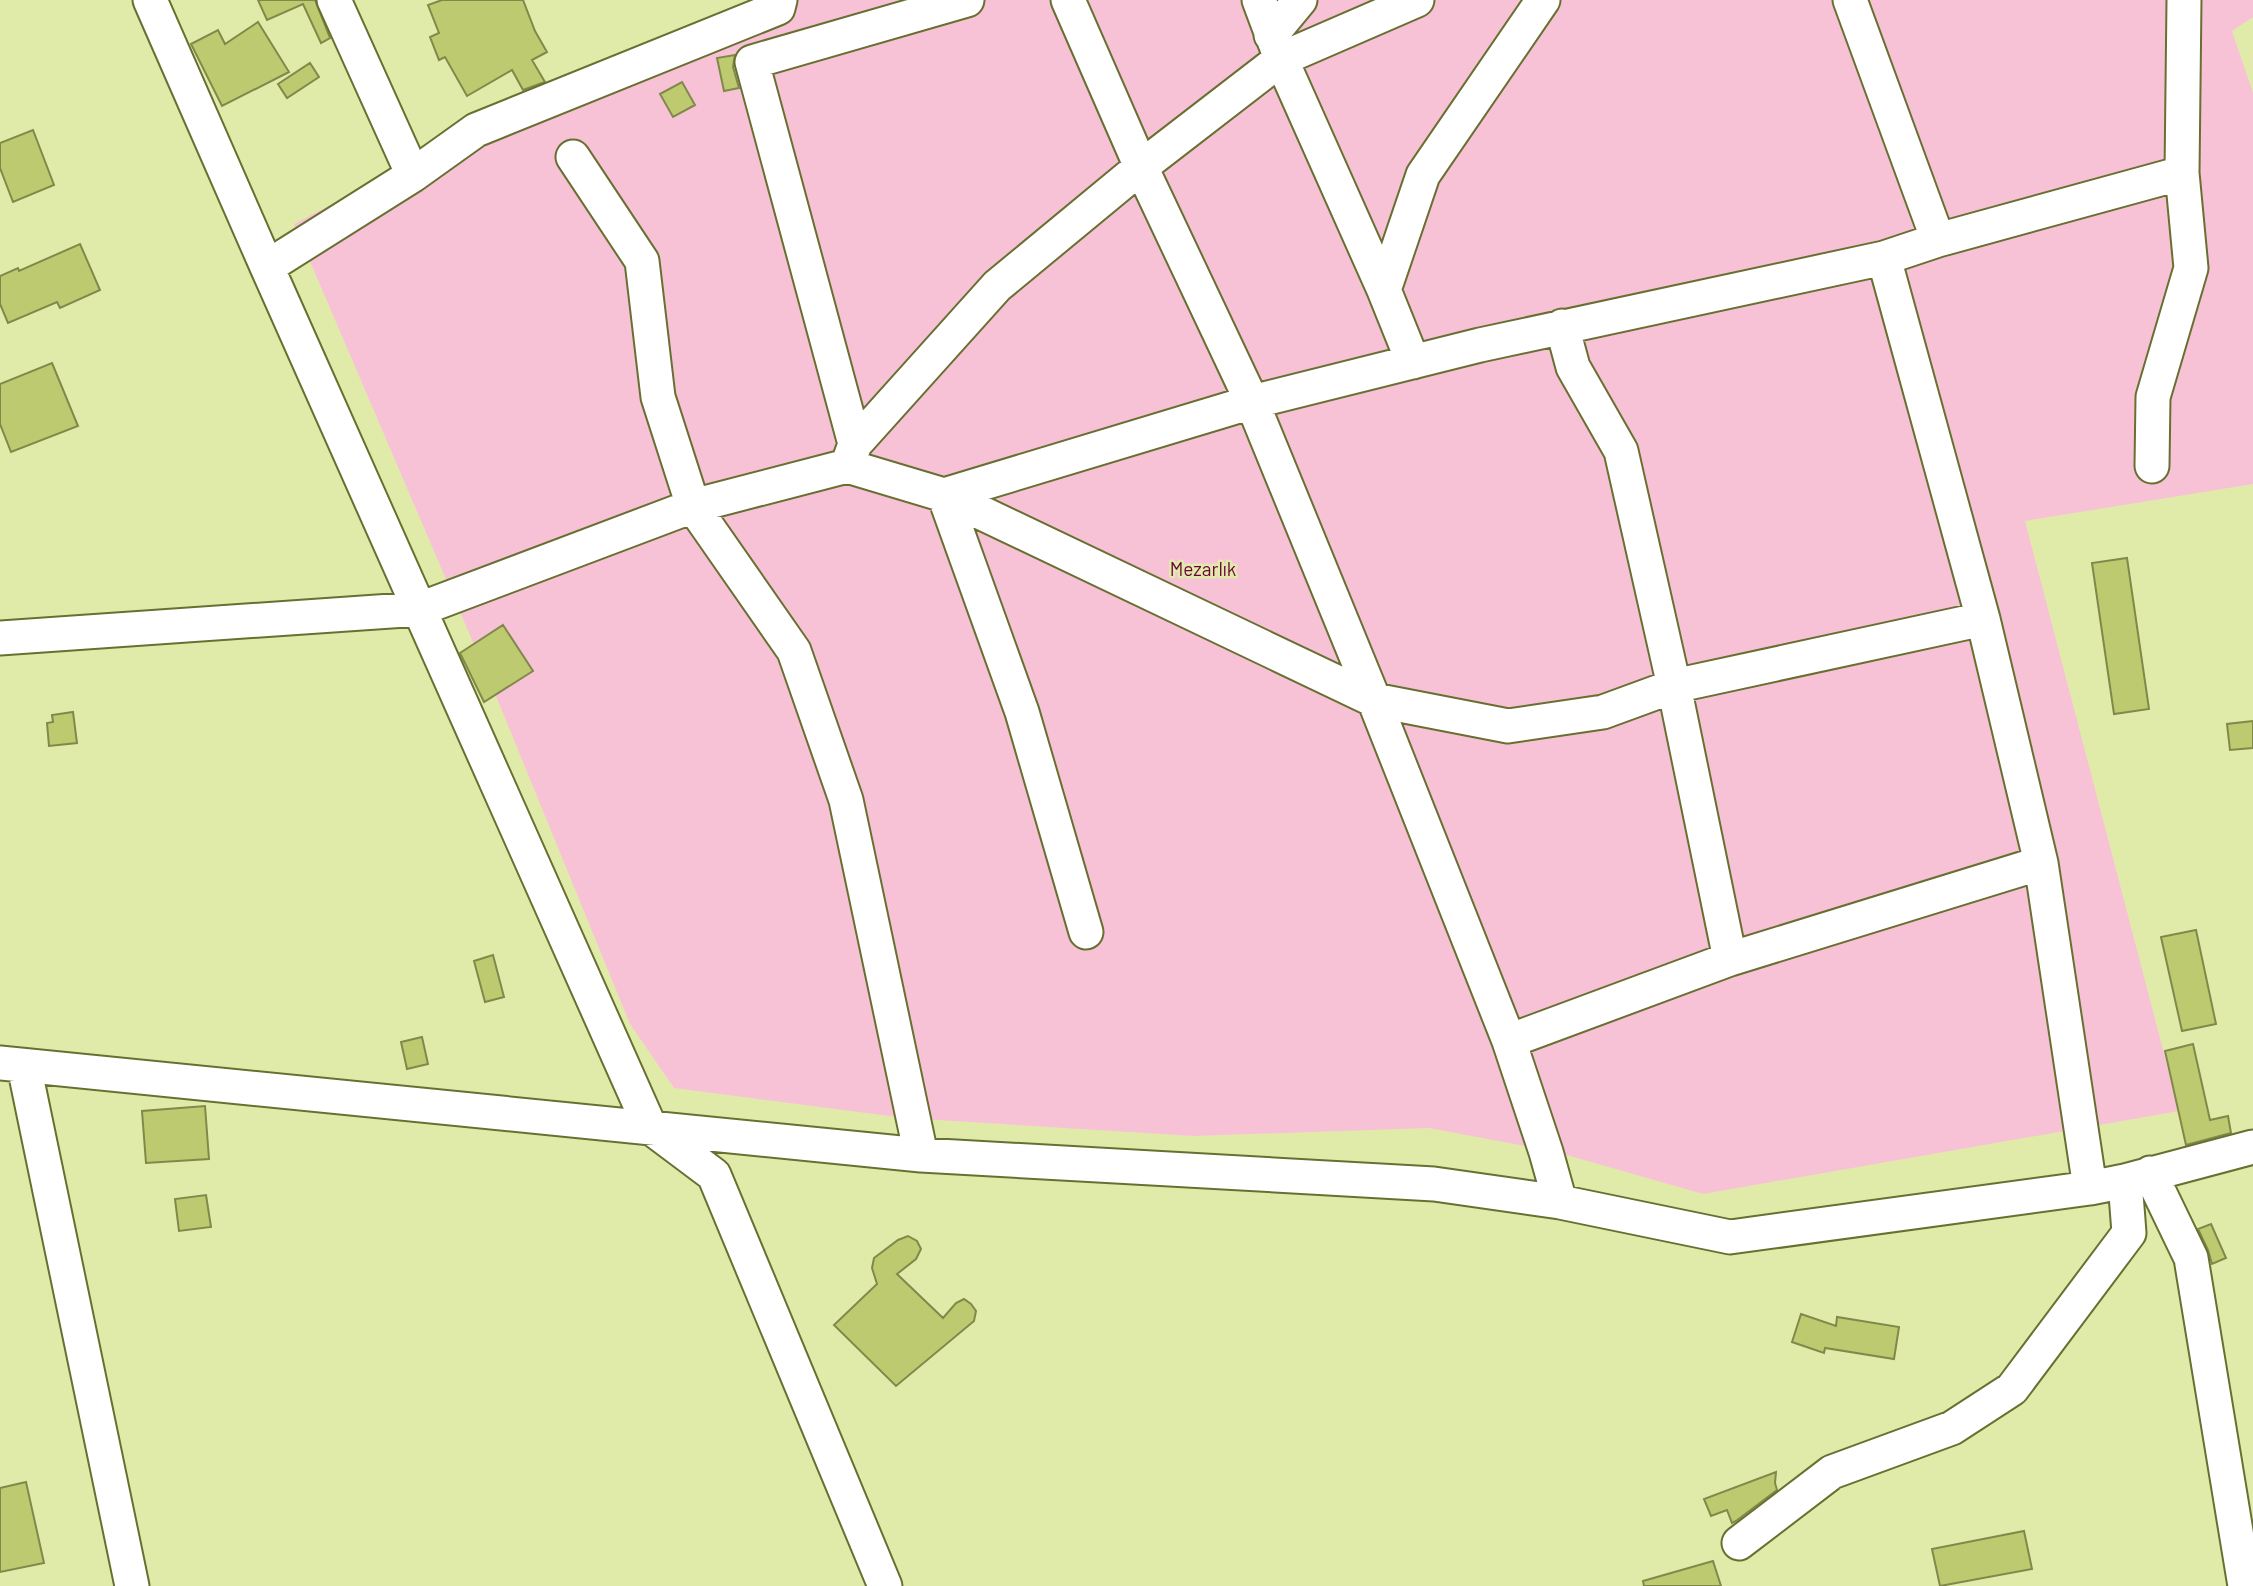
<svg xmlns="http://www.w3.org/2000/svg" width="2253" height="1586" viewBox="0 0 2253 1586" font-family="Barlow,sans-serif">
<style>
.green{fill:#f8c2d6}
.building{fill:#beca6f;stroke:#81894a;stroke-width:2}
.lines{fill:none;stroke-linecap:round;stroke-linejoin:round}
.minor-casing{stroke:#686f31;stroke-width:37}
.minor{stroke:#fff;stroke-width:33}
.labels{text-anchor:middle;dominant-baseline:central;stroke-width:5;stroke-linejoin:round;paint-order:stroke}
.park-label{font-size:19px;fill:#6f003f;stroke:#e1eba9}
</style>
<rect width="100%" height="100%" fill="#e1eba9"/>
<path class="green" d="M798 0H2253V17L2232 31 2253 93V484L2025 521 2179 1111 1703 1194 1556 1152 1429 1128 1193 1136 905 1118 674 1088 630 1024 496 696 294 224 476 130Z"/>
<path class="building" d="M258 0H315L330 38 321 43 303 4 267 20Z
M442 0H523L535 31 547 52 532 60 545 82 523 90 512 70 467 96 445 57 439 60 430 37 439 33 428 5Z
M258 22 289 72 222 106 191 44 218 30 225 44Z
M735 55 733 67 739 88 724 91 717 58Z
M310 63 319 77 287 98 278 84Z
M682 82 695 105 673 117 660 94Z
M33 130 54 185 13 202 0 168V143Z
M80 244 100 290 60 308 57 302 8 323 0 304V276L18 268 19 271Z
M52 363 78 426 11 452 0 424V384Z
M2127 558 2149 709 2114 714 2092 563Z
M503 625 533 671 484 702 460 653Z
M73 712 77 743 49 746 47 723 53 722 52 715Z
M2253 721V748L2230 750 2227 724Z
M2196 930 2216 1024 2182 1031 2161 937Z
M493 955 504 997 485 1002 474 961Z
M422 1037 428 1064 407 1069 401 1042Z
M2193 1044 2210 1120 2228 1116 2231 1133 2186 1145 2165 1051Z
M205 1106 209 1159 146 1163 142 1111Z
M206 1195 211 1227 179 1231 175 1199Z
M2211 1224 2226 1258 2212 1264 2208 1250 2198 1229Z
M908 1236 917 1241 921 1249 916 1259 897 1274 943 1318 956 1303 964 1299 971 1304 976 1311 974 1321 896 1386 834 1325 877 1284 872 1268 874 1258 898 1240Z
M1801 1314 1836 1326 1837 1317 1899 1327 1894 1359 1825 1348 1824 1353 1792 1342Z
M1776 1472 1775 1483 1777 1490 1736 1521 1732 1523 1727 1510 1711 1516 1704 1499Z
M26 1482 44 1563 0 1572V1488Z
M2024 1531 2032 1569 1940 1586 1932 1549Z
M1713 1561 1721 1586H1644L1643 1581Z"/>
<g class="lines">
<defs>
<path id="minor" d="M150 0 267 267 650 1127 714 1175 885 1586
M334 0 413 175
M1068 0 1141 167 1252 402 1374 700 1509 1041 1546 1152 1560 1202
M1259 0 1281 59 1384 290 1413 362
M1850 0 1938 240
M1271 35 1300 0
M573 157 642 261 658 397 693 506 794 651 846 800 921 1155
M1884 258 1983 619 2041 863 2090 1188
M267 267 413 175 476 130 778 8 780 0
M1384 290 1423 175 1543 0
M1562 326 1573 367 1621 451 1674 686 1730 959
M855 444 997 286 1141 167 1281 59 1417 0
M850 458 855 444 752 62 967 0
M2152 466 2153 397 2191 268 2182 173 2184 0
M944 495 1374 700 1508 726 1603 712 1674 686 1983 619
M944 495 1022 712 1086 932
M0 638 420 609 693 506 847 466 944 495 1252 402 1480 345 1884 258 1938 240 2182 173
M1509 1041 1730 959 2041 863
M0 1063 921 1155 1434 1184 1560 1202 1730 1237 2090 1188 2125 1181 2253 1147
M24 1066 132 1586
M2150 1173 2191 1258 2245 1586
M1739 1543 1832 1472 1952 1428 2012 1389 2129 1233 2125 1181"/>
</defs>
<use href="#minor" class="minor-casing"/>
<use href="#minor" class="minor"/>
</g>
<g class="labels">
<g class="park-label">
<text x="1203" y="568">Mezarlık</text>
</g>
</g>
</svg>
